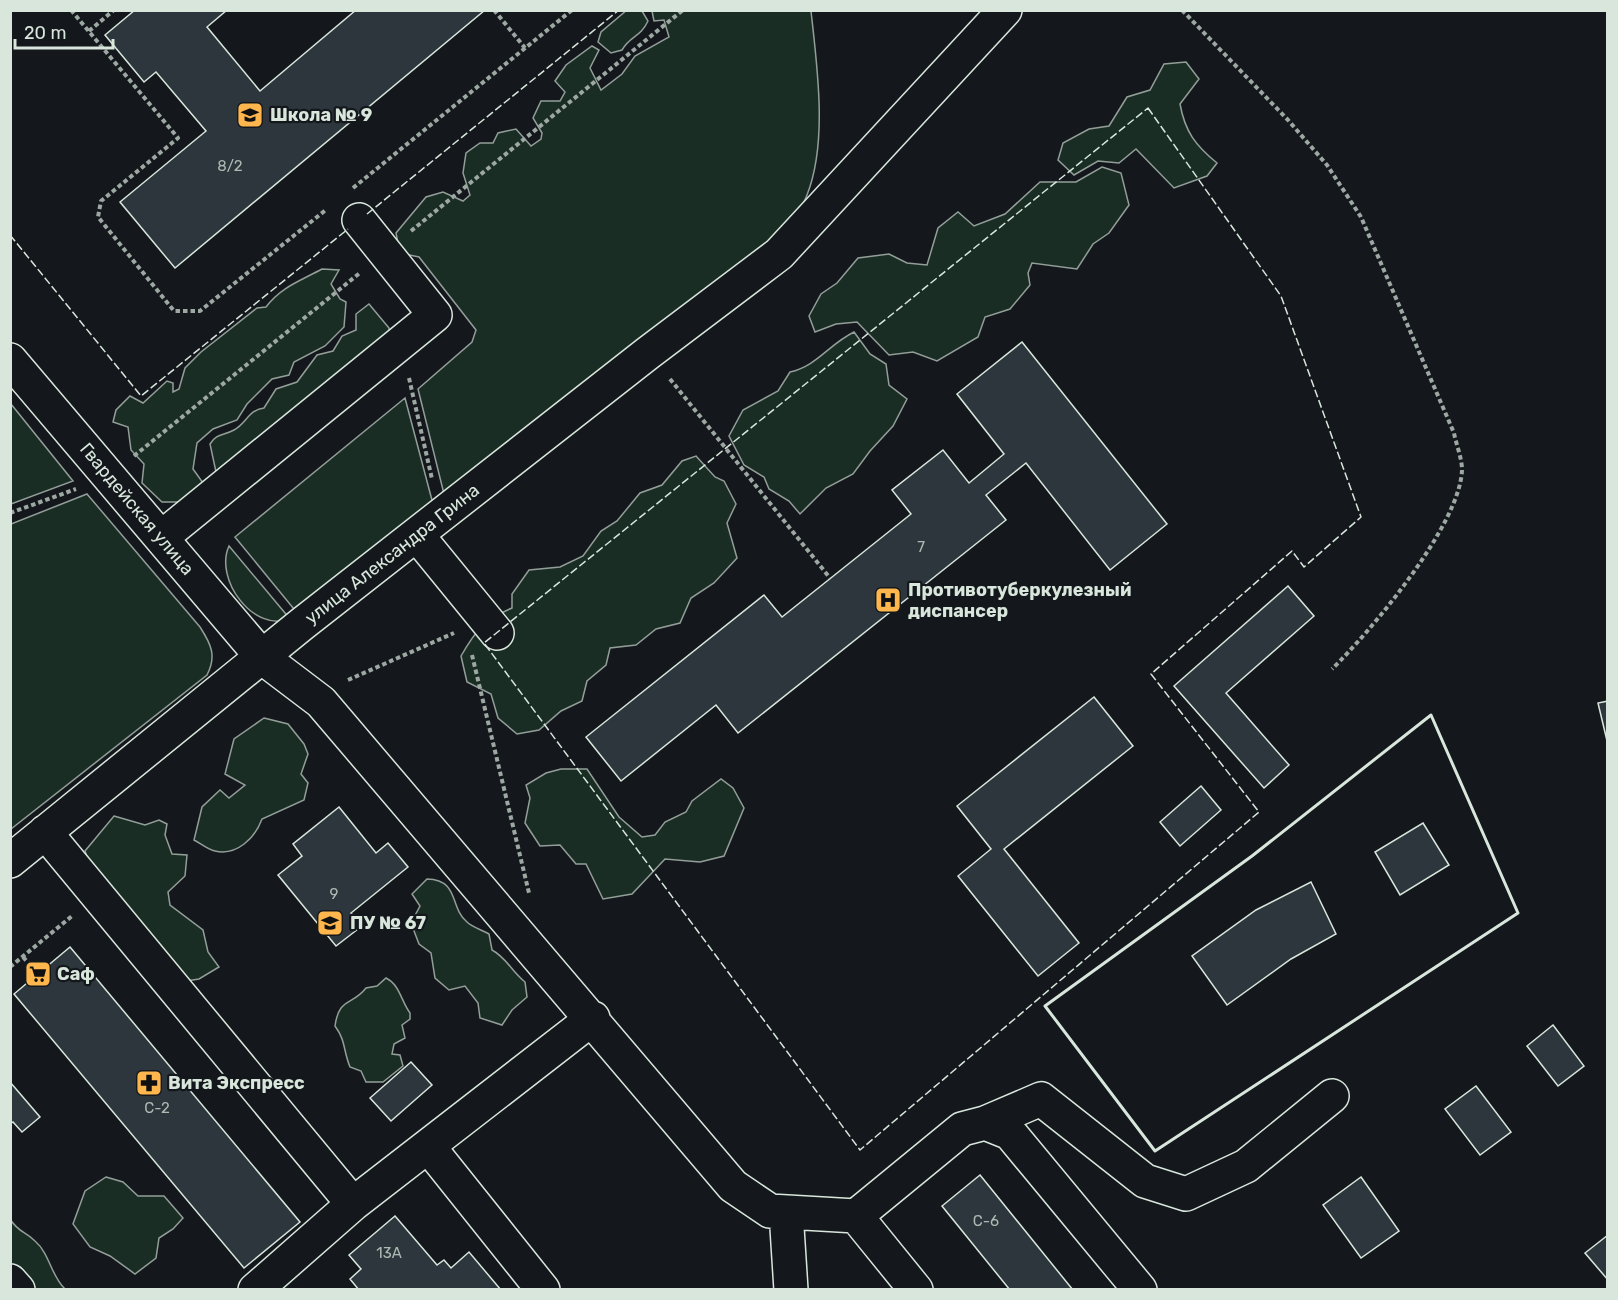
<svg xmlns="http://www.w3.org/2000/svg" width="1618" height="1300" viewBox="0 0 1618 1300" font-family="Rubik,sans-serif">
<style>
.green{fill:#1a2d24;stroke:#939e99;stroke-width:1.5}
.building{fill:#2c363c;stroke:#d8e6dc;stroke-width:1.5}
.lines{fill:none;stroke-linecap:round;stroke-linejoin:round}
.minor-casing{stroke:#d8e6dc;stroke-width:36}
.path{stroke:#9da8a2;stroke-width:4;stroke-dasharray:4.5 3;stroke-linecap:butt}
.minor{stroke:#14181c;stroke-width:33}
.fence{stroke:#d8e6dc;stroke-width:1.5;stroke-dasharray:8 3;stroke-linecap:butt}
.wall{stroke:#d8e6dc;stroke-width:3}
.labels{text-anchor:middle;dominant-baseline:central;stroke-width:4.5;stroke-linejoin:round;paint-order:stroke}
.number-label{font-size:15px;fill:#adbab4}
.poi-label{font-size:18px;font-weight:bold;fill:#d8e6dc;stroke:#14181c;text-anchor:start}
.street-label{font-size:18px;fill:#d8e6dc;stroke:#14181c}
</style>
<rect width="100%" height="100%" fill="#14181c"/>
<path class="green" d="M627 10 642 11 648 21C640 38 631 35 622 50L611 53 598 42 601 32Z
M652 11H811C817 66 828 142 807 195 804 204 797 214 792 223L444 494 418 389 472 342 476 330 419 257 400 253 396 233 426 197 443 192 463 201 470 195 463 173 466 153 480 143H493L498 133 516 129 531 146 541 139 542 133 533 118 541 101H560L565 92 555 81 566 65 592 46 599 50 590 68 601 90 622 74 635 56 669 37 664 20 654 21Z
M1186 62 1199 79 1180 104C1185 132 1196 146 1217 163L1207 176 1174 188 1136 149 1119 163 1098 161 1074 175 1058 160 1063 143 1089 129 1109 126 1127 97 1150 90 1164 64Z
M1102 167 1121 173 1129 205 1109 233 1093 244 1077 269 1032 263 1028 273 1030 285 1010 309 985 317 978 337 937 361 913 352 889 355 857 322 836 324 815 332 809 316 821 294 837 283 858 258 889 254 907 263 927 265 938 228 958 212 974 226 1005 214 1040 182H1076Z
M322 269 339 270 331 284 340 299 346 302 344 327 325 346 294 362 289 375 272 379 247 404 237 420 213 429 197 443 193 469 206 487 186 502H162L142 483 144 464 131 450 128 427 113 422 116 410 130 396 143 403 167 381 173 383V392L179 389 185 368 201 352 257 308 266 307C281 287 300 281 322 269Z
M369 304 389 328 390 344 216 472 210 444C217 433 223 436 234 430 247 423 248 410 264 408L276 389 297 382 317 355 333 351 342 336 356 330V314Z
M854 332 870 354 886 364 889 385 907 399 893 426 870 451 853 474 826 488 800 514 789 501 769 489 764 477 744 465 729 436 743 410 778 391 790 372C817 366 828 345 854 332Z
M405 398 433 504 298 614 235 537Z
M11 404 73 481 11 504H10Z
M696 456 715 477 724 481 736 504 727 523 737 558 714 583 691 598 680 623 656 629 636 645 610 648 606 665 587 681 582 701 561 711 539 730 517 734 498 718 491 694 467 682 461 656C476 630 484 620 512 608V594L529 570 560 567 583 556 601 531 617 521 640 493 662 485 682 461Z
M87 494 200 627C211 644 217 656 207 675L11 829V524Z
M229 546 290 619C253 633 214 579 229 546Z
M264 718 288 724 304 744 308 754 301 774 308 783 304 800 262 819C255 838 237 856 215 851 208 850 200 843 194 840L202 807 220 790 229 798 245 785 225 774 234 739Z
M561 769H587L619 817 642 837 655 835 665 822 686 812 692 801 721 779 733 788 744 808 724 856 700 862 665 859 632 894 603 899 586 864H576L560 845 540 846 525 823 530 798 526 785 546 773Z
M114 816 145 825 159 820 167 824 165 835 172 854 187 855 185 876 168 892 170 905 203 930 208 952 219 967 199 979 180 982 95 879 85 851Z
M427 879C460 880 449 907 467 922 472 927 482 930 489 934L492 950C507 958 511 971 525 982L527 997 512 1010 502 1025 480 1018 478 1003 465 986 449 990 435 978 431 953 419 944 411 923 420 906 412 894Z
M386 978C400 985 401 1001 410 1013V1019L402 1025 405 1038 394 1044 392 1054 400 1055 403 1066 383 1082H366L361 1071 350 1067C343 1050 346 1041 335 1026 339 997 352 1006 366 988L377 986Z
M106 1177 123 1182 138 1196H164L183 1218 173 1229 159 1238 156 1258 135 1274 110 1256 90 1247 73 1224 85 1191Z
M10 1219C19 1233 25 1231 35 1241 50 1254 51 1276 65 1289H11Z"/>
<path class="building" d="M135 10H227L207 27 260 91 356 10H485L175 268 120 202 206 131 156 72 144 82 105 35Z
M1022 342 1167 524 1110 570 1026 463 986 495 1006 520 738 733 716 705 621 781 586 737 764 595 782 617 911 514 892 490 943 450 969 483 1004 454 957 394Z
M1288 586 1314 616 1226 693 1289 765 1264 788 1174 686Z
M1094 697 1133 746 1004 849 1079 943 1038 976 958 876 991 849 957 806Z
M1608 701V745L1598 703Z
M1201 786 1221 810 1180 846 1160 822Z
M339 807 376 853 388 843 408 867 351 913 362 926 336 946 278 875 302 856 293 844Z
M1423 823 1449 865 1400 895 1375 852Z
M1311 882 1336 934 1291 959 1227 1005 1192 956 1256 910Z
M70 947 300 1222 244 1268 14 994Z
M1553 1025 1584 1066 1558 1086 1527 1046Z
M411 1062 432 1085 391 1121 370 1098Z
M10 1082 40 1117 22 1132 13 1122 10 1124Z
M1476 1086 1511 1132 1480 1155 1445 1109Z
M980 1175 1073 1290H1010L942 1206Z
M1361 1177 1399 1231 1361 1258 1323 1205Z
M395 1216 437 1265 444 1260 451 1268 469 1252 501 1290H359L350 1279 361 1269 349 1255Z
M1608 1235V1280L1585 1253Z"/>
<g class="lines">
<defs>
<path id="minor" d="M10 360 263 658 321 702 733 1186 770 1211 856 1216 962 1129 985 1123 1010 1133 1140 1290
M417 535 497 633
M162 537 435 315 359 220
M45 832 353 1204
M10 861 302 624 648 353 779 254 1005 10
M985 1123 1041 1099 1145 1181 1186 1194 1246 1166 1332 1096
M428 1146 543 1290
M786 1212 791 1290
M856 1216 916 1290
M10 1281 18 1290
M255 1290 353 1204 593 1018"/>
</defs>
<use href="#minor" class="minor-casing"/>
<path class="path" d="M71 10 178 138 101 201 98 217 174 311H200L327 209
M494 10 525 48
M1182 10 1288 120 1327 165 1361 217 1454 433C1456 444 1462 458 1462 470 1460 525 1371 631 1332 669
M89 31 114 10
M353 188 572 10
M411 231 683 10
M409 378 432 479
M670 379 830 578
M134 456 361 272
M10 513 76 489
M472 655 529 893
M348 680 454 633
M23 957 38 974
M10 967 72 916"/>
<use href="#minor" class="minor"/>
<path class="fence" d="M1148 108 1281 296 1361 517 1304 567 1292 551 1151 674 1259 812 860 1150 484 643Z
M367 214 619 10
M10 235 141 396 348 229"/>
<path class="wall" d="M1431 715 1518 913 1155 1151 1045 1006 1252 856Z"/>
</g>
<defs>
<symbol id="school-square" viewBox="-11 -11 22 22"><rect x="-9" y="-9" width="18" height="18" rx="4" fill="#ffb74d" stroke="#14181c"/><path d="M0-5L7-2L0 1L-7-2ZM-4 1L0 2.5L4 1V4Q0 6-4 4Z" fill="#111"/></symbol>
<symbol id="hospital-square" viewBox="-11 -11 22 22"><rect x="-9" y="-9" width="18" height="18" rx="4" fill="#ffb74d" stroke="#14181c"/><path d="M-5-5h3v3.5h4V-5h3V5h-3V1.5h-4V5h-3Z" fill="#111"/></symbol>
<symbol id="university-square" viewBox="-11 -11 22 22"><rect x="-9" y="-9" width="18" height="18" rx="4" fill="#ffb74d" stroke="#14181c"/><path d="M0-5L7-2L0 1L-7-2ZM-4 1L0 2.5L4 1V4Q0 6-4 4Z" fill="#111"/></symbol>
<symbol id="supermarket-square" viewBox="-11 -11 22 22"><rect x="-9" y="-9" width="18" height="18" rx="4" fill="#ffb74d" stroke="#14181c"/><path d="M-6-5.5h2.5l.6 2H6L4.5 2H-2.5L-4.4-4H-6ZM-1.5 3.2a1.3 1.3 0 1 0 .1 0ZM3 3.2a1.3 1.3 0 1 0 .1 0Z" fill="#111"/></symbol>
<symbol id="pharmacy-square" viewBox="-11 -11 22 22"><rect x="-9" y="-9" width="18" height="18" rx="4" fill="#ffb74d" stroke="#14181c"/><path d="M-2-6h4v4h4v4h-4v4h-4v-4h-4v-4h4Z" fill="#111"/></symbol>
</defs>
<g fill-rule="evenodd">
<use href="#school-square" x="235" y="100" width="30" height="30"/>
<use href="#hospital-square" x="873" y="585" width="30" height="30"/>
<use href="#university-square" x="315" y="908" width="30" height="30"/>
<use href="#supermarket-square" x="23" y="959" width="30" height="30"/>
<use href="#pharmacy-square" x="134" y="1068" width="30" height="30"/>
</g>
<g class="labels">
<g class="number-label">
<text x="230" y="166">8/2</text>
<text x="921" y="547">7</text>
<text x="334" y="894">9</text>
<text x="157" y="1108">С-2</text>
<text x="986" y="1221">С-6</text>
<text x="389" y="1253">13А</text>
</g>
<g class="poi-label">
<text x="270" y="115">Школа № 9</text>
<text x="908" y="590">Противотуберкулезный<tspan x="908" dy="21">диспансер</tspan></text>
<text x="350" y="923">ПУ № 67</text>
<text x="57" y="974">Саф</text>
<text x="168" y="1083">Вита Экспресс</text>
</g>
<g class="street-label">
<text transform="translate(137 509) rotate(50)">Гвардейская улица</text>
<text transform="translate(392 554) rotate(-38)">улица Александра Грина</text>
</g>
</g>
<rect width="1618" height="1300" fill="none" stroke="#d8e6dc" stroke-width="24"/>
<path d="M15 39v9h98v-9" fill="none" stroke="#d8e6dc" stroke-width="3"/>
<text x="24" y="39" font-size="18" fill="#d8e6dc" stroke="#14181c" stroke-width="4.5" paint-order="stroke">20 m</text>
</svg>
